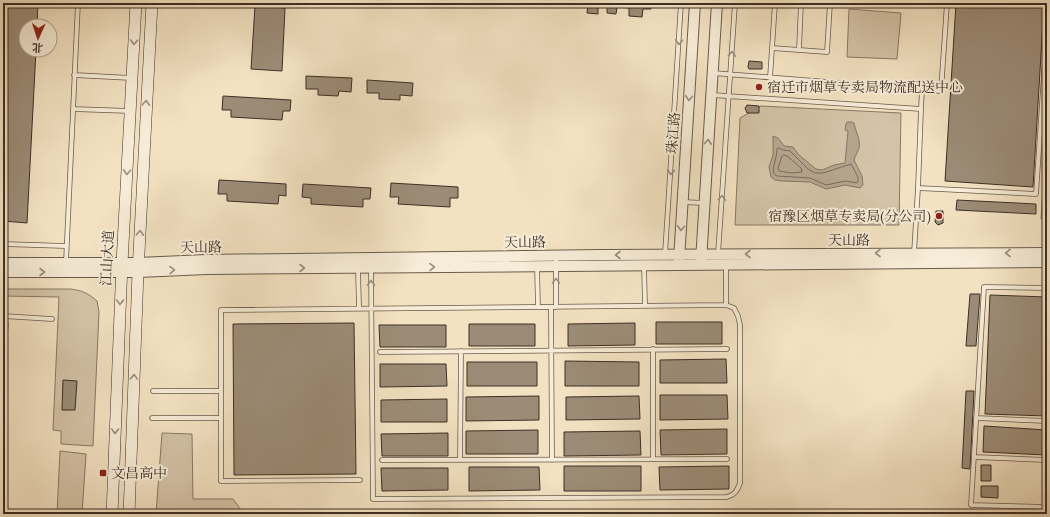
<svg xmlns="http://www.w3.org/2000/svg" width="1050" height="517" viewBox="0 0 1050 517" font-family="'EB Garamond','Noto Serif SC',serif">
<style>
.green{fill:#d4c3a7;stroke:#887866}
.water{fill:#b5a58d;stroke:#857564}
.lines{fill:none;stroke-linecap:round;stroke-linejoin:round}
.shore{stroke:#796a5a;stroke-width:1}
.building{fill:#9c8c77;stroke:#3d2e26}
.service-casing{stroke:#6a5b4d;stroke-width:5.5}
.tertiary-casing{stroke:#6a5b4d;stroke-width:12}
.secondary-casing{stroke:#3d2e26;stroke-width:12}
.service{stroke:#f7ecd7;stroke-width:4}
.tertiary{stroke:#f7ecd7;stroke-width:10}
.secondary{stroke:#f7ecd7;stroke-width:11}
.oneway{stroke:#9a8d7e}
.poi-dot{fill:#8f2418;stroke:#f7ecd7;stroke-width:1.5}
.labels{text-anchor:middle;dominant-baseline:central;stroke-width:4;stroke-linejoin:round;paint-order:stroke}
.poi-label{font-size:14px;fill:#3d2e26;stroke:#f7ecd7;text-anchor:start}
.street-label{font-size:14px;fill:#3d2e26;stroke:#f7ecd7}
</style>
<rect width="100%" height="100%" fill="#f3e2c2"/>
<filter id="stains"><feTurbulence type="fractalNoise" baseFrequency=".005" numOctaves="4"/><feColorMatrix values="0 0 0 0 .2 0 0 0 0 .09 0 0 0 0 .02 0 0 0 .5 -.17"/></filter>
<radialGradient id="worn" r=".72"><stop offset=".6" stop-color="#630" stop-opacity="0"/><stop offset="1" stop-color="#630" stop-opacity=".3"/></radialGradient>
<path class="green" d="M849 9 901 13 897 59 847 57Z
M761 106 901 113 899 225H735L740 118Z
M1047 122V220L1041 219Z
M3 289H70C82 290 89 294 97 301L99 312 93 446 61 444V431L53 430 59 297 3 296Z
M162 433 192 434 193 499H233L244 514H156Z
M60 451 86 454 82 514H57Z"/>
<path class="water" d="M847 122H851L854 123C855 130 861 140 859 148 858 152 855 156 854 160L862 176 863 185 860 188 845 185 826 189 810 182 781 181 775 180 771 177 769 167 773 155V136L778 138 784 146 793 147 799 155 816 169 822 170 834 165 845 163 848 131 845 130 846 124Z"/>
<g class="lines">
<path class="shore" d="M779 148 783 150 790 151 808 169 815 173H823L851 164 858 177V181L857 183 845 181 826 185 810 178 777 176 774 174C772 166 777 158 777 149Z
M784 155 787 156 801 168 802 172 791 173 779 171 778 168 782 156Z"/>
</g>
<path class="building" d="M3 3H38L37 26H26V50H36L27 223 3 221Z
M580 3H651V9H643L642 17 629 16V8L617 7 616 14 607 13V7H598V14L587 13 588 4Z
M956 3 1044 4 1033 187 945 181Z
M255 6 285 8 282 71 251 69Z
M749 61 762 62V69H749L748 67Z
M306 76 352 78 351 92 339 91 338 96 318 95V89H306Z
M367 80 413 83 412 96 400 95V100L379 99V93H367Z
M223 96 291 100 290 111H283L282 120 231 117V110H222Z
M747 105 759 106V113H747L745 108Z
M219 180 286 184V196L279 195 278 204 227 201V194H218Z
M391 183 458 187V198H450V207L398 204 399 197H390Z
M303 184 371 188 370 199H363V207L311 204V198L302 197Z
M957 200 1036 204V214L956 210Z
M936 211H943V223L938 225 935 222Z
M970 294H980L976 346H966Z
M990 295 1047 297V416L985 414Z
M3 322 8 323 3 413Z
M656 322H722V344H656Z
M354 323 356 474 234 475 233 324Z
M635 323V345L568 346V324Z
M469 324H535V346H469Z
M379 325H446V347H380Z
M726 359 727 383H660V360Z
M565 361 639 362V386H565Z
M467 362H537V386H467Z
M380 364H446L447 386 380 387Z
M63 380 77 381 75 410H62Z
M966 391H974L970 469 962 468Z
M660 395H727L728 419 660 420Z
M539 396V420L466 421V397Z
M639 396 640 419 566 420V397Z
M447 399V422H381V400Z
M984 426 1047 430V455L983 452Z
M727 429V454L661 455 660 430Z
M538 430V454H466V431Z
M640 431 641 455 564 456V432Z
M448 433V456H382L381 434Z
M981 465H991V481H981Z
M564 466H641V491H564Z
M729 466V489L660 490 659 467Z
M469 467H539L540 490 469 491Z
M381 468H448V490L382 491Z
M981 486H998V498L981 497Z
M970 510 1044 511V514H970Z"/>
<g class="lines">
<defs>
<path id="service" d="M772 48 827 52 830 3
M799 50 801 3
M713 73 941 91 947 3
M74 75 131 78
M770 78 775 3
M712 95 921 109 918 188 1036 194 1047 29
M73 109 130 111
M921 109 922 89
M683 202 704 203
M3 244 66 246
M914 253 918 188
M665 254 681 3
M718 254 735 3
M556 256V307
M66 262 78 3
M644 265 645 306
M537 266 538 307
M358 269 359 308
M371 269 373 499 726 497C735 495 737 491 740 483V325L738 316 734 308 726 305
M1047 288 984 287 971 505 1047 507
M551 307 552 460
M3 316 52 319
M380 352 727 349
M153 391H221
M152 418H221
M976 418 1047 421
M974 457 1047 460
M653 459V349
M382 460 727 459
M460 460 461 351
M360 480 221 481V310L726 305V265"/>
<path id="tertiary" d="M679 260 695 3
M701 261 717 3
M3 263H138L206 260 600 255 1047 253
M3 272H138L207 269 1047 262"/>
<path id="secondary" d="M112 514 122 263 136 3
M129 514 138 272 152 3"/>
</defs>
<use href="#service" class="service-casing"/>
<use href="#tertiary" class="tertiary-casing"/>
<use href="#secondary" class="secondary-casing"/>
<use href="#service" class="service"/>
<use href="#tertiary" class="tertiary"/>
<use href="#secondary" class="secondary"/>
</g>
<defs><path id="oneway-chevron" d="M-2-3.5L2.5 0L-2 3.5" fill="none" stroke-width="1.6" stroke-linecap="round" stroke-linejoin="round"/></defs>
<g class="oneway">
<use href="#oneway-chevron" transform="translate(134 42) rotate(93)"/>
<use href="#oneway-chevron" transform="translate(679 42) rotate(93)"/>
<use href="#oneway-chevron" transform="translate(732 54) rotate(-86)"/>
<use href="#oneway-chevron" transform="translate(689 98) rotate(94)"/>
<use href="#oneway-chevron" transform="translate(146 103) rotate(-87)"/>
<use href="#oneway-chevron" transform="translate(708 142) rotate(-86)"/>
<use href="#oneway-chevron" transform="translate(127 172) rotate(93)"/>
<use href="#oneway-chevron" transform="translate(671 172) rotate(94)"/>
<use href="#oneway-chevron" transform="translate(722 198) rotate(-86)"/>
<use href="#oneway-chevron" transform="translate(681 228) rotate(94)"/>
<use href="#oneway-chevron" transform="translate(140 233) rotate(-87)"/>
<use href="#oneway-chevron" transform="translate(878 253) rotate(180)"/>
<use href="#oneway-chevron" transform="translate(1008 253) rotate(180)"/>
<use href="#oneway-chevron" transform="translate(748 254) rotate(180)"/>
<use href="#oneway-chevron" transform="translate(618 255) rotate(180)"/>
<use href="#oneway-chevron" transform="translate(432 267) rotate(-1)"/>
<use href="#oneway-chevron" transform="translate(302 268)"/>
<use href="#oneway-chevron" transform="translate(172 270) rotate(-2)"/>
<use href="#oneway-chevron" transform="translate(42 272)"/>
<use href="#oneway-chevron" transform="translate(556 281) rotate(-91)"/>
<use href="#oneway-chevron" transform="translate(371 283) rotate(-91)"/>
<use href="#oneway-chevron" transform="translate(120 302) rotate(92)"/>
<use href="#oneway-chevron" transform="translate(134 377) rotate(-88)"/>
<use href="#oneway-chevron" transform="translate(115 431) rotate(92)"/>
</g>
<g class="poi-dot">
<circle cx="759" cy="87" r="4"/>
<circle cx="939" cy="216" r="4"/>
<rect x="99" y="469" width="8" height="8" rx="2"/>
</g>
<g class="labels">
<g class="poi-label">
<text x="767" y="87">宿迁市烟草专卖局物流配送中心</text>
<text x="931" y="216" text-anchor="end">宿豫区烟草专卖局(分公司)</text>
<text x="111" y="473">文昌高中</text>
</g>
<g class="street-label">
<text transform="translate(673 133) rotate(-86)">珠江路</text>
<text x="849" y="240">天山路</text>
<text transform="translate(525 242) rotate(-1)">天山路</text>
<text transform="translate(201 247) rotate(-1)">天山路</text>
<text transform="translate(107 258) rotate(-87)">江山大道</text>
</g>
</g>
<rect width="1050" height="517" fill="none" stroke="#f3e2c2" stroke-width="16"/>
<rect x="4" y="4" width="1042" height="509" fill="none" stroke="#3d2e26" stroke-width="2"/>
<rect x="8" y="8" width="1034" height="501" fill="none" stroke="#3d2e26"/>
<g transform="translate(38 38) rotate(183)"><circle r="19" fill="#f7ecd7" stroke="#ada090"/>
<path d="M0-3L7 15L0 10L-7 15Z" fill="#8f2418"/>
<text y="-6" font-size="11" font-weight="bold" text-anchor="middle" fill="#3d2e26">北</text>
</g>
<rect width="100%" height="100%" filter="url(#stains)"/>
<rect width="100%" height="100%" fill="url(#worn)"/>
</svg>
